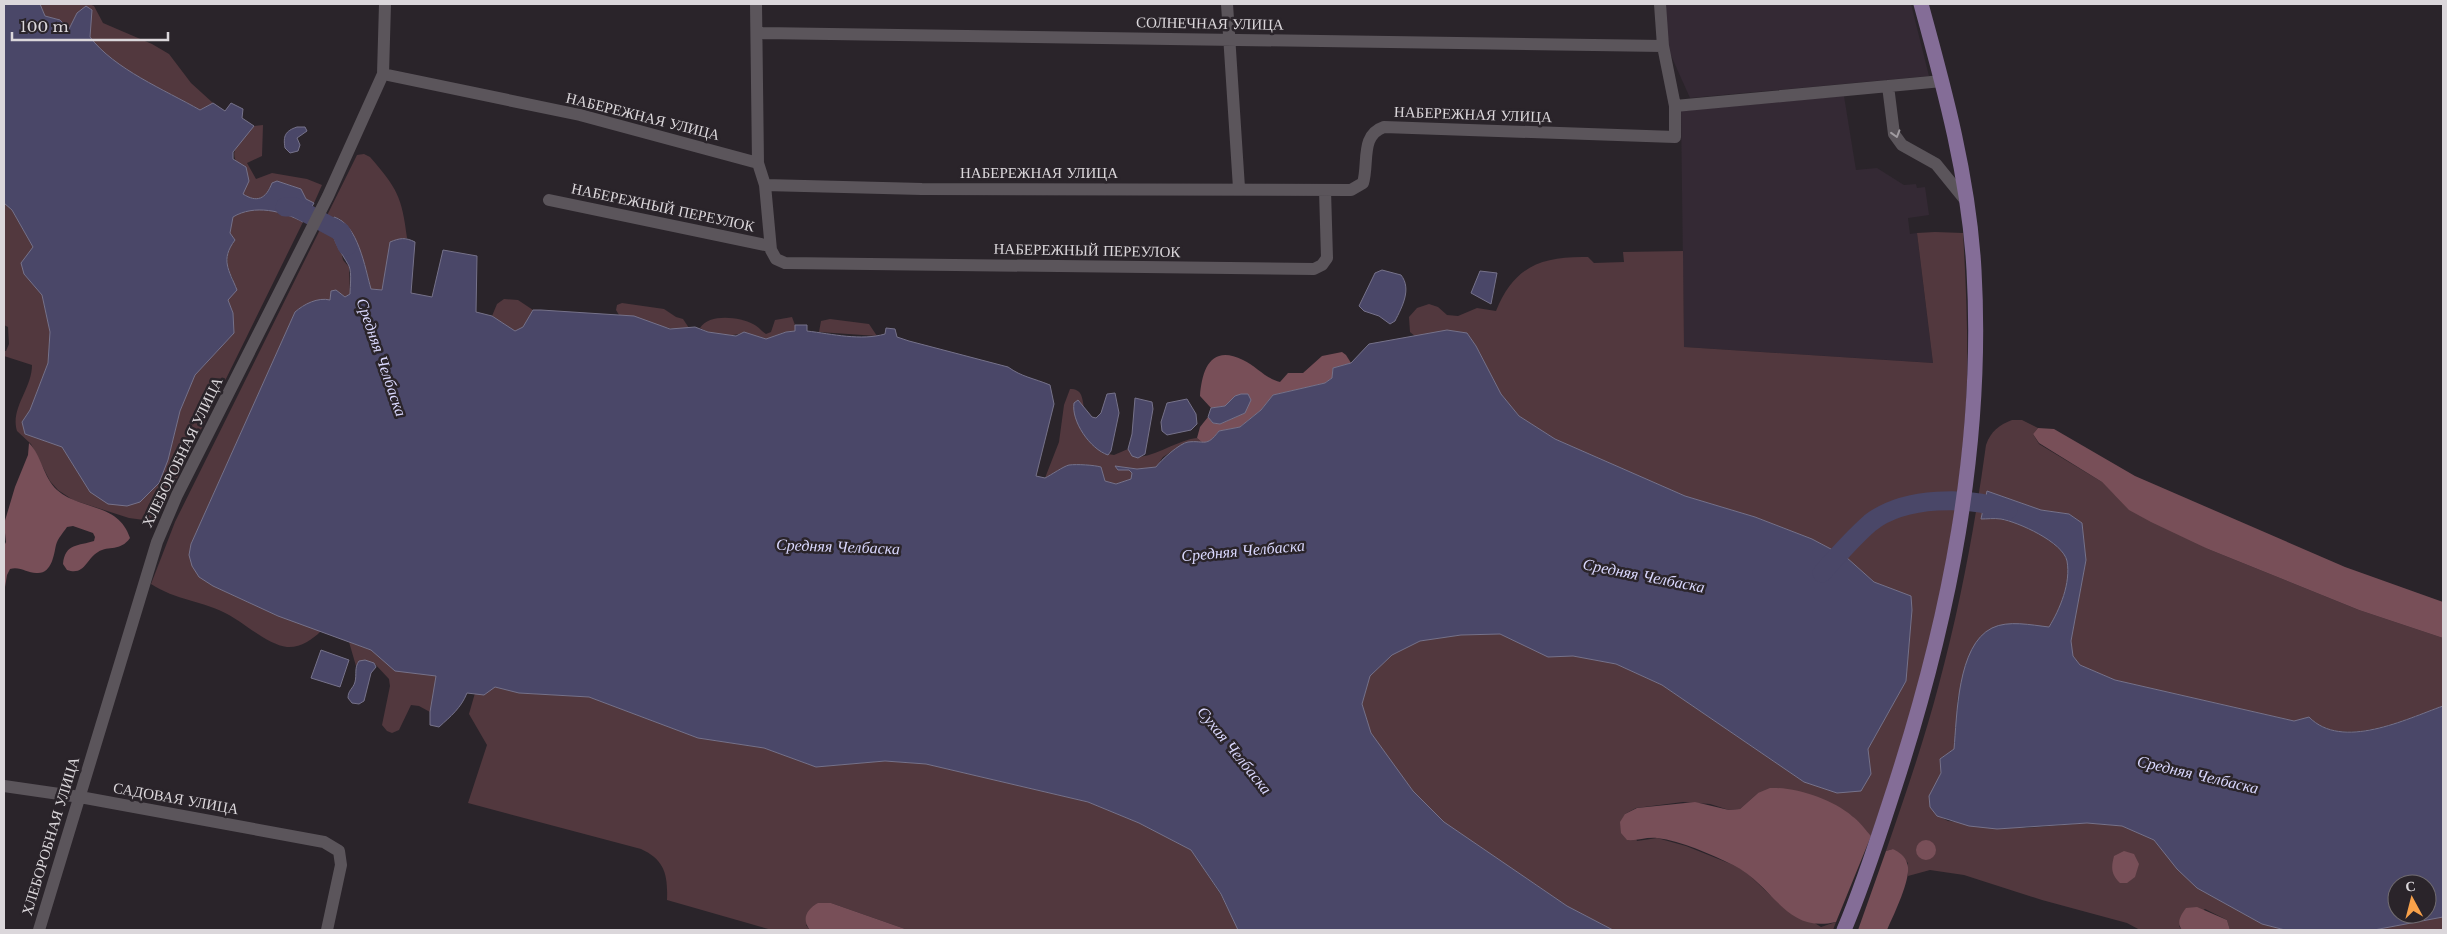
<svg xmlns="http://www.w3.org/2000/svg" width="2447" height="934" viewBox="0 0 2447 934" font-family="'Libre Baskerville',serif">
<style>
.built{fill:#342934}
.green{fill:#52383e}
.forest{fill:#784f58}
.water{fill:#4a4768;stroke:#76728a;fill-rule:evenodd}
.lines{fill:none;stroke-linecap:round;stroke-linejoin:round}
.river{stroke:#4a4768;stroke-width:19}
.minor{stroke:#5b555b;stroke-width:12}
.major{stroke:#846d97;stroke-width:15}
.oneway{stroke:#a19ca1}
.labels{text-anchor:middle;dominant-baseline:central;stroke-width:5;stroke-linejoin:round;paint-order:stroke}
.street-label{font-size:15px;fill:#dbd7db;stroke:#2a242a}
.water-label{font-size:16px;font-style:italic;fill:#dad8fe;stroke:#2a242a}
</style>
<rect width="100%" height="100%" fill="#2a242a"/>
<path class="built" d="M1665 4H1911L1929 76 1690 98 1669 51Z
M1844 96 1856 170 1877 168 1904 185 1916 184 1917 188 1925 187 1929 215 1908 218 1910 234 1917 233 1933 363 1684 347 1681 111Z"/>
<path class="green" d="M40 4H89L94 6 103 23 152 44 169 54 191 83 213 103 200 110C170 93 119 70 97 46 88 37 83 24 77 13L69 29 60 20 45 16Z
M263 125 262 156 247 163 256 179 272 173 307 179 322 185 314 203 306 199C299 185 287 183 272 183 266 199 257 203 242 194L248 181C227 150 231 154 254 126Z
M364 154 370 157C397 188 402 197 407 238L390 242 382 290 371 289C365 263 359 240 340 219L334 217 343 260 349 267 350 294 345 297 336 290 331 291 330 301C318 297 304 304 295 312L191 544 189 555 213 586 278 616 321 631C312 640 300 648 287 647 269 645 245 624 229 615 204 601 175 600 151 584L175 522 357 155Z
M4 203 12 210 33 247 24 274 42 295 50 332 48 363 30 410 22 422 25 434 62 447 90 492 168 460 180 411 195 375 234 333 233 313 228 300 233 279C225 265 225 253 235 240L230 233 233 217C255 204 283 211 303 222L159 515 144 520 129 518 73 500 58 490 50 481 31 444 17 431C10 408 32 389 32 365L4 356V351H6L9 344 8 327 4 325Z
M1935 232 1963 233C1966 283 1968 332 1967 381 1962 534 1921 692 1871 836L1852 816 1758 793 1740 809 1729 810 1710 804 1683 802 1636 808 1625 814 1637 841 1657 838 1686 846 1731 864 1745 871 1770 895 1821 927 1836 922 1833 930H1613L1567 906 1443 822 1413 791 1389 760 1371 733 1362 704 1370 676 1392 655 1420 641 1461 635 1500 634 1548 656H1573L1616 664 1662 685 1804 782 1871 774 1868 749 1906 681 1912 610 1910 596 1874 582 1846 557 1812 539 1755 517 1685 496 1555 439 1519 416 1501 394 1476 346 1467 333 1447 330 1416 337 1410 332 1409 317 1417 308 1429 304 1438 307 1447 315 1458 316 1477 308 1496 311C1514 266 1542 256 1588 257L1594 263 1624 262 1623 252 1683 251 1684 347 1933 363 1917 233Z
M504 299 518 300 533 310 523 327 515 331 492 316 497 304Z
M622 303 664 309 676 317 683 319 689 328C664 333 643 317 619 315L616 310 617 305Z
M792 317 795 325V331L785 332 766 339 744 332C732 338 712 335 700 328 709 313 740 317 753 324 758 326 761 331 766 334L771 332 775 320Z
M830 319 869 324 877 336 819 332 821 321Z
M1070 389C1082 389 1082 397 1084 407L1078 401 1102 453 1114 455 1128 449 1132 456C1150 461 1176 440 1197 438L1204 444 1186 442 1163 457 1156 467 1137 469 1116 466 1118 470H1129L1132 473 1131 479 1116 484 1105 481 1101 467C1094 465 1077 464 1069 465 1064 466 1051 475 1045 478L1059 442 1064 405Z
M2012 420H2022L2038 428 2033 434 2039 444 2102 482 2114 494 2208 549 2359 610 2443 638V706C2406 719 2342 750 2309 717L2294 721 2115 680 2080 665 2073 656 2071 641 2086 560 2082 523 2069 514 2041 510 1987 491 1981 519C1988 519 1995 518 2001 519 2018 522 2063 542 2067 561 2071 583 2060 609 2049 627L2019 624 1958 696 1954 749 1940 759C1940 764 1942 770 1940 775 1932 797 1919 807 1948 821L2026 828 2087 823 2122 826 2154 840 2197 888 2262 924 2285 930H2230L2227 920 2205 909 2179 926 2182 930H2140L2127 923 2042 900 1964 875 1930 870 1908 876V863L1893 849 1886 851C1905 796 1924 741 1939 684 1960 606 1975 526 1986 445 1991 431 1999 425 2012 420Z
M349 642 371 650 395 670 436 676 430 712 419 706 411 705 399 730 392 733 387 731 382 725 390 686 389 679 374 663 359 661 356 666Z
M494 687 519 693 589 697 698 738 764 748 816 767 885 761 926 764 1088 802 1139 823 1191 850 1221 895 1238 930H908L831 903 806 925 810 930H772L667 900C668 875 665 860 641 849L468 803 487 745 469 714 475 693 484 695Z
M2443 917V930H2374Z"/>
<path class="forest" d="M1342 352 1346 355 1351 363 1333 368 1332 378 1325 383 1273 395 1261 410 1240 427 1219 431 1212 440 1204 444 1197 438 1200 427 1208 417 1213 423 1220 424 1245 413 1235 396 1225 406 1211 408 1200 396C1202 369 1211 344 1243 360 1256 366 1266 379 1280 382L1288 373H1303L1322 356Z
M2038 428 2054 429 2135 476 2345 567 2443 602V638L2359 610 2208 549 2151 522 2129 510 2102 482 2039 443 2033 434Z
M29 443C42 456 43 477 57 490 81 511 118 502 130 538 120 552 109 545 98 552 86 559 85 576 67 570L63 564C65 543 79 546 94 541L95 537 93 533 73 526 67 527C63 533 58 538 56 545 54 554 52 573 38 573 28 574 21 566 10 569L7 575 4 593V546L6 542 4 524 15 487 28 455Z
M1770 788C1796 787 1832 799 1852 816 1859 821 1865 829 1871 836L1836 922C1785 934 1774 885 1733 865 1710 854 1682 841 1657 838 1646 837 1637 841 1627 840L1621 833 1620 822 1625 814 1637 808 1695 802 1729 810 1740 809 1758 793Z
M1916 850a10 10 0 1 1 20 0a10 10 0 1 1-20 0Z
M1893 849C1899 852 1905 856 1907 863 1913 876 1893 916 1887 930H1858L1886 851Z
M2124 851 2134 854 2139 864 2135 877 2127 883H2120C2111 874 2111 868 2114 856Z
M818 903H831L908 930H810C801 919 807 909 818 903Z
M2197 907 2227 920 2230 930H2182C2176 922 2181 915 2186 908Z"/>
<path class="water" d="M4 4H40L45 16 60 20 69 29 77 13 86 6 92 10 90 37C114 69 165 90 200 110L213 103 225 111 231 103 243 109 242 118 254 126 233 152V159L246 167 249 181 243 194C257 203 266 199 272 183L277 181 301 189 306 199 314 203 303 222C283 211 254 204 233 217L230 233 235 240C220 260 229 270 237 290L228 300 233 313 234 333 195 375 180 411 168 460 159 483 140 502 127 506 108 504 90 492 62 447 25 434 22 422 30 410 48 363 50 332 42 295 24 274 21 263 33 247 12 210 4 203Z
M297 127H305L307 131 297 138 300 145 298 151 290 153 285 148C283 136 285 131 297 127Z
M334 217C358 224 365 268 371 289L382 290 390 242C400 238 405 237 415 242L411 293 432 297 443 250 477 256 476 312 492 316 515 331 523 327 533 310H541L634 316 670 329 695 327 708 332 736 336 744 332 766 339 786 332 795 331V325H807V331C832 334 861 341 885 334L886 328 895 329 897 337 909 341 1008 367C1022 377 1033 378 1050 385L1054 404 1036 476 1045 478C1051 475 1064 466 1069 465 1077 464 1094 465 1101 467L1105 481 1116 484 1131 479 1132 473 1129 470H1118L1115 466 1137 469 1156 467C1161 460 1180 443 1188 442 1205 440 1206 448 1219 431L1240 427 1261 410 1273 395 1325 383 1332 378 1333 368 1351 363 1369 344 1447 330 1467 333 1476 346 1501 394 1519 416 1555 439 1685 496 1755 517 1812 539 1846 557 1874 582 1911 596 1912 610 1906 681 1868 749 1871 774 1861 791 1837 793 1804 782 1662 685 1616 664 1573 656 1548 657 1500 634 1461 635 1420 641 1392 655 1370 676 1362 704 1371 733 1413 791 1444 822 1567 906 1613 930H1238L1221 894 1191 850 1139 823 1088 802 926 764 885 761 816 767 764 748 698 738 589 697 519 693 495 687 484 695 467 693C461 708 451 716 439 727L430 725V712L436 676 395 671 371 650 278 616 213 586 199 577 192 566 189 555 191 544 295 312C304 304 318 297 330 300L331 291 336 290 345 297 350 294C350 287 352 273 349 266 342 253 326 233 334 217Z
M1382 270 1401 275C1412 289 1402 307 1395 321L1390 324 1379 316 1364 311 1359 306 1375 273Z
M1480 271 1497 273 1491 304 1471 293Z
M1115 393 1119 413 1111 451 1108 455C1090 449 1071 421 1074 403L1078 400 1092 417 1096 418 1101 413 1107 394Z
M1241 394H1248L1251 400 1245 413 1220 424 1213 423 1208 417 1211 408 1225 406 1235 396Z
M1135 398 1152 402 1153 409 1145 454 1138 458 1132 456 1128 449 1132 434Z
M1187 399 1196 414 1197 424 1191 430 1167 435 1162 431 1161 422 1167 403Z
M1987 491 2041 510 2069 514 2082 523 2086 560 2071 641 2073 656 2080 665 2115 680 2294 721 2309 717C2342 751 2406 719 2443 706V917L2374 930H2285L2262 924 2197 888 2177 869 2154 840 2122 826 2087 823 1997 829 1969 826 1937 816 1930 807 1929 796 1941 773 1940 759 1954 749C1957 717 1957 645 1992 628 2008 620 2031 625 2049 627 2060 609 2071 583 2067 561 2063 542 2018 522 2001 519 1994 518 1987 519 1981 519ZM2397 884H2427V914H2397Z
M321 650 349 660 340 687 311 678Z
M365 660 374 663 376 667 371 673 364 701 359 704 352 703 348 698C348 690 353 689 355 682 357 674 354 668 359 661Z"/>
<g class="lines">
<path class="river" d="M285 207H295L341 232 347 246
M1822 573C1837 556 1853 538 1870 523 1904 496 1969 496 2008 510"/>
<path class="minor" d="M756 4 758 163
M1227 4 1239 188
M757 33 1663 46
M383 74 580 115 758 163 765 185 922 189 1351 190 1363 183C1369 163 1360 135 1384 127L1675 137V106L1663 46 1660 4
M1888 86 1894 134 1902 145 1936 164 1966 201
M1675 106 1942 81
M765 185 771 250 776 259 785 263 1314 269 1322 265 1327 258 1325 190
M549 200 770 246
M4 786 80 797 324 842 339 851 341 865 327 930
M39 930 157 542 177 495 328 196 383 74 385 4"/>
<path class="major" d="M1844 930C1864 883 1879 835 1895 786 1949 619 1984 447 1974 270 1969 179 1945 91 1921 4"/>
</g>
<defs><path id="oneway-chevron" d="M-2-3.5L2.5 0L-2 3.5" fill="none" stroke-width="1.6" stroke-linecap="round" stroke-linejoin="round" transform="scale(1.25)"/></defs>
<use class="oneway" href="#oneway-chevron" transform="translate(1896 134) rotate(73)"/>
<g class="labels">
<g class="street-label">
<text transform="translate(1210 23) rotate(1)">СОЛНЕЧНАЯ УЛИЦА</text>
<text transform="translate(1473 114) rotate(2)">НАБЕРЕЖНАЯ УЛИЦА</text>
<text transform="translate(643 116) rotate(14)">НАБЕРЕЖНАЯ УЛИЦА</text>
<text x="1039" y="172">НАБЕРЕЖНАЯ УЛИЦА</text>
<text transform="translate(663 207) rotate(12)">НАБЕРЕЖНЫЙ ПЕРЕУЛОК</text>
<text transform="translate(1087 250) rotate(1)">НАБЕРЕЖНЫЙ ПЕРЕУЛОК</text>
<text transform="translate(182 452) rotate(-64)">ХЛЕБОРОБНАЯ УЛИЦА</text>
<text transform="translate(176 798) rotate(10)">САДОВАЯ УЛИЦА</text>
<text transform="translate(50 836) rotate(-73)">ХЛЕБОРОБНАЯ УЛИЦА</text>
</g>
<g class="water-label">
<text transform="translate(382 357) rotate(71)">Средняя Челбаска</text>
<text transform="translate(838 546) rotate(2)">Средняя Челбаска</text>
<text transform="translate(1243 550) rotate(-5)">Средняя Челбаска</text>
<text transform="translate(1644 575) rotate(11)">Средняя Челбаска</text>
<text transform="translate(1235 750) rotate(51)">Сухая Челбаска</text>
<text transform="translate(2198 774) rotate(13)">Средняя Челбаска</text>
</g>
</g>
<rect width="2447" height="934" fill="none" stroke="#dbd7db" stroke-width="10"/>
<g transform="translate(2412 899) rotate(353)"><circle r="24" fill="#2a242a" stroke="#716c71"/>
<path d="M0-4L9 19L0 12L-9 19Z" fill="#f8a14a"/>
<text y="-8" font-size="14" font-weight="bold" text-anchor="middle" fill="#dbd7db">С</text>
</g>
<path d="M12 32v8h156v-8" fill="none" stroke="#dbd7db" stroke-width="2.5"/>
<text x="20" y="32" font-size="15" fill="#dbd7db" stroke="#2a242a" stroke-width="4" paint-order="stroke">100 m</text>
</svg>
